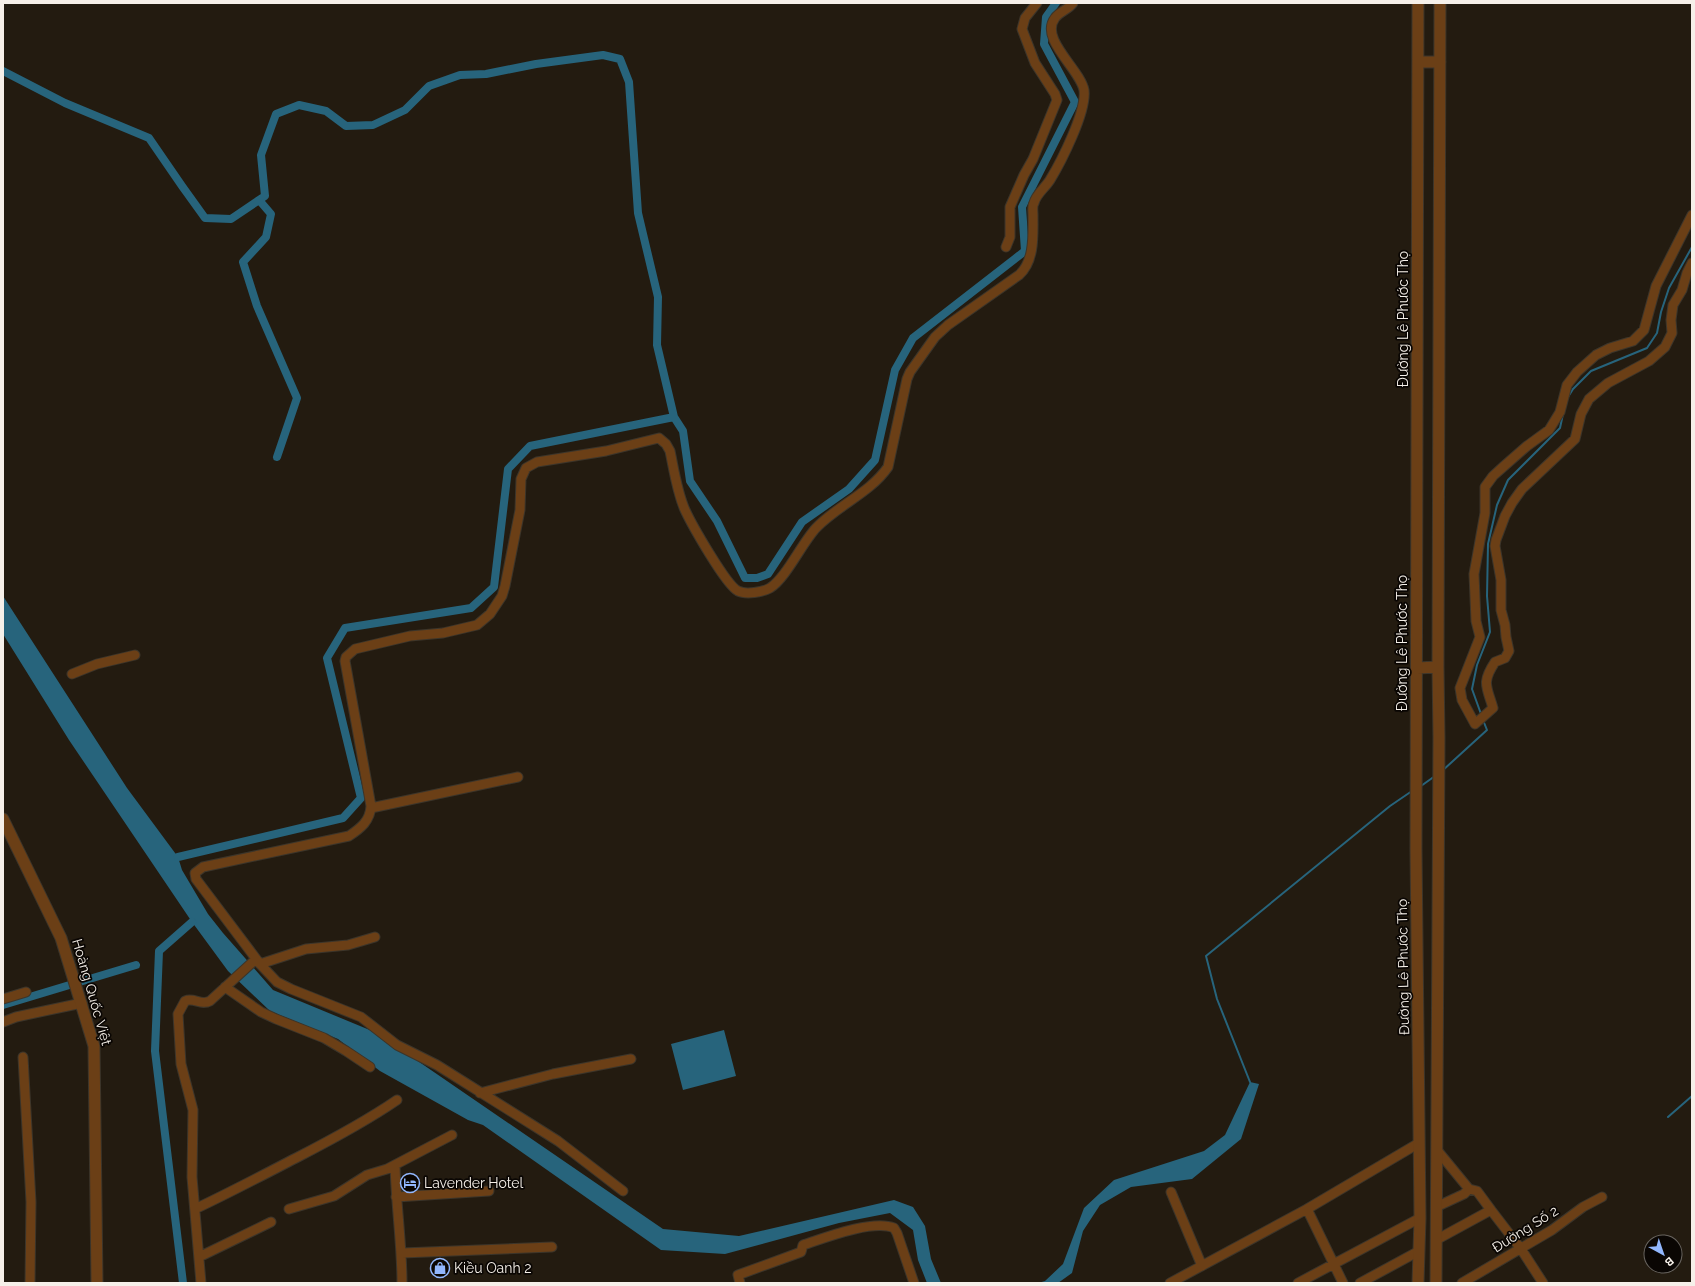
<svg xmlns="http://www.w3.org/2000/svg" width="1695" height="1286" viewBox="0 0 1695 1286" font-family="Raleway,sans-serif">
<style>
.water{fill:#27647c}
.lines{fill:none;stroke-linecap:round;stroke-linejoin:round}
.stream{stroke:#27647c;stroke-width:2}
.canal{stroke:#27647c;stroke-width:8}
.minor-casing{stroke:#3c352a;stroke-width:11}
.tertiary-casing{stroke:#3c352a;stroke-width:13}
.minor{stroke:#6b3f16;stroke-width:9}
.tertiary{stroke:#6b3f16;stroke-width:11}
.labels{text-anchor:middle;dominant-baseline:central;stroke-width:3.5;stroke-linejoin:round;paint-order:stroke}
.street-label{font-size:14px;fill:#f6f0e9;stroke:#0a0603}
.poi-label{font-size:14px;fill:#f6f0e9;stroke:#0a0603;text-anchor:start}
</style>
<rect width="100%" height="100%" fill="#231b10"/>
<path class="water" d="M3 596 127 788 178 857 182 870 208 914 223 933 273 990 377 1033 663 1229 739 1236 894 1200 913 1207 925 1226 931 1259 941 1283H927L918 1260 913 1230 890 1213 839 1223 725 1254 661 1250 483 1125 468 1120 380 1071 338 1039 270 1011 228 971 192 922 69 740 3 634Z
M724 1030 736 1076 683 1090 671 1044Z
M1250 1082 1259 1084 1241 1139 1192 1179 1131 1187 1100 1205 1083 1231 1072 1273 1058 1283H1038L1045 1281 1063 1264 1084 1208 1114 1180 1204 1151 1225 1135Z"/>
<g class="lines">
<path class="stream" d="M1568 397 1573 389 1591 371 1647 348 1657 333 1661 312 1669 288 1692 247
M1481 714 1472 689 1477 665 1490 632 1487 596 1488 544 1497 505 1508 480 1560 428 1563 414
M1442 771 1487 730 1483 720
M1421 786 1435 776
M1250 1082 1217 999 1206 956 1390 806 1412 791
M1668 1117 1692 1096"/>
<path class="canal" d="M3 71 65 103 149 138 182 186 205 218 231 219 265 196 261 155 276 114 299 105 326 111 346 126 373 125 405 110 429 86 460 75 486 74 536 64 603 55 620 59 629 82 638 213 658 297 657 345 674 417 683 431 690 481 717 521 745 578H757L768 574 802 522 849 489 875 460 895 370 913 338 1025 251 1022 207 1075 102 1044 44 1046 17 1056 3
M259 200 271 214 266 237 243 262 257 306 297 398 277 457
M178 857 343 818 361 798 327 658 345 628 471 608 494 587 508 469 530 446 674 417
M3 1005 136 965
M183 1283 155 1051 159 951 192 922"/>
<defs>
<path id="minor" d="M1692 215 1656 286 1644 330 1633 341 1610 348 1596 355 1577 372 1567 385 1560 412 1549 430 1527 446 1503 467 1493 476 1485 487V513L1474 574 1476 621 1480 637 1460 688 1462 700 1475 724 1493 708C1487 687 1481 683 1495 662L1505 658 1509 651 1506 637 1505 625 1501 610V580L1495 546 1496 540 1505 516 1512 503 1522 489 1575 439 1581 414 1589 399 1608 383 1649 361 1665 347 1672 333 1671 320 1673 305 1682 290 1687 273 1692 263
M1006 247 1010 237V207L1024 175 1033 159 1057 100 1055 94 1035 63 1022 29 1025 18 1037 3
M72 674 97 664 135 655
M371 808 518 777
M260 964 306 949 348 945 375 937
M225 987 261 1012 276 1019 324 1038 346 1051 370 1067
M3 999 26 992
M3 1022 16 1017 82 1003
M23 1057 31 1202 30 1283
M480 1093 553 1074 631 1059
M395 1165C396 1205 402 1244 402 1283
M1469 1189 1477 1191 1491 1210
M623 1191 558 1141 437 1065 397 1045 361 1017 291 989 277 982 260 964 196 879 195 873 203 867 349 836C361 828 370 821 371 806L345 661 346 657 355 649 410 636 443 633 477 625 490 614 502 596 505 586 520 510 521 479 526 468 537 462 606 451 659 438 666 444 670 451C674 470 677 492 685 510 692 525 726 585 738 591 746 595 763 592 770 588 786 578 802 543 816 528 838 505 870 493 888 467L907 379 910 372 935 337 948 325 1019 275C1035 261 1033 234 1033 215 1033 211 1032 206 1034 203 1036 194 1045 188 1050 180 1061 162 1087 111 1084 90 1080 69 1039 39 1055 18 1060 11 1068 10 1073 3
M1171 1192 1202 1266
M396 1197 489 1191
M1436 1207 1464 1194 1469 1189 1437 1150
M195 1209C229 1193 263 1175 296 1158 331 1140 365 1122 397 1100
M289 1209 334 1196 367 1175 387 1169 452 1135
M1436 1240 1491 1210 1521 1249 1543 1283
M402 1253 552 1247
M199 1257 271 1222
M201 1283 192 1177 193 1110 181 1064 178 1014 185 1001C194 997 201 1006 210 1001L256 959
M740 1283 738 1275 801 1252 803 1245C824 1238 873 1219 894 1228L897 1233 914 1283
M1170 1283 1307 1209
M1298 1283 1420 1218
M1343 1283 1307 1209 1419 1143
M1360 1283 1419 1251
M1462 1283 1552 1230 1583 1207 1602 1197"/>
<path id="tertiary" d="M1418 62H1440
M1417 668 1438 667
M3 819 61 938 94 1046 97 1283
M1418 1283 1420 1218 1416 849 1418 3
M1436 1283 1439 738 1438 667 1440 3"/>
</defs>
<use href="#minor" class="minor-casing"/>
<use href="#tertiary" class="tertiary-casing"/>
<use href="#minor" class="minor"/>
<use href="#tertiary" class="tertiary"/>
</g>
<defs>
<symbol id="hotel-ring" viewBox="-11 -11 22 22"><circle r="9.5" fill="#0a0603" stroke="#92b7fd" stroke-width="1.5"/><path d="M-6-4.5h1.5V1H6V5H4.5V3h-9V5H-6ZM-4 0a1.8 1.8 0 1 1 3.6 0ZM.5 0V-2.5h3Q6-2.5 6 0Z" fill="#92b7fd"/></symbol>
<symbol id="shop-ring" viewBox="-11 -11 22 22"><circle r="9.5" fill="#0a0603" stroke="#92b7fd" stroke-width="1.5"/><path d="M-5-2.5h2.3a2.7 3.5 0 0 1 5.4 0H5L5.5 6h-11ZM-1.5-2.5h3a1.5 2.3 0 0 0-3 0Z" fill="#92b7fd"/></symbol>
</defs>
<g fill-rule="evenodd">
<use href="#hotel-ring" x="399" y="1172" width="22" height="22"/>
<use href="#shop-ring" x="429" y="1257" width="22" height="22"/>
</g>
<g class="labels">
<g class="street-label">
<text transform="translate(1403 319) rotate(-90)">Đường Lê Phước Thọ</text>
<text transform="translate(1402 643) rotate(-90)">Đường Lê Phước Thọ</text>
<text transform="translate(1403 967) rotate(-91)">Đường Lê Phước Thọ</text>
<text transform="translate(92 992) rotate(74)">Hoàng Quốc Việt</text>
<text transform="translate(1525 1229) rotate(-32)">Đường Số 2</text>
</g>
<g class="poi-label">
<text x="424" y="1183">Lavender Hotel</text>
<text x="454" y="1268">Kiều Oanh 2</text>
</g>
</g>
<rect width="1695" height="1286" fill="none" stroke="#f6f0e9" stroke-width="8"/>
<g transform="translate(1663 1254) rotate(140)"><circle r="19" fill="#0a0603" stroke="#68645f"/>
<path d="M0-3L7 15L0 10L-7 15Z" fill="#92b7fd"/>
<text y="-6" font-size="11" font-weight="bold" text-anchor="middle" fill="#f6f0e9">B</text>
</g>
</svg>
